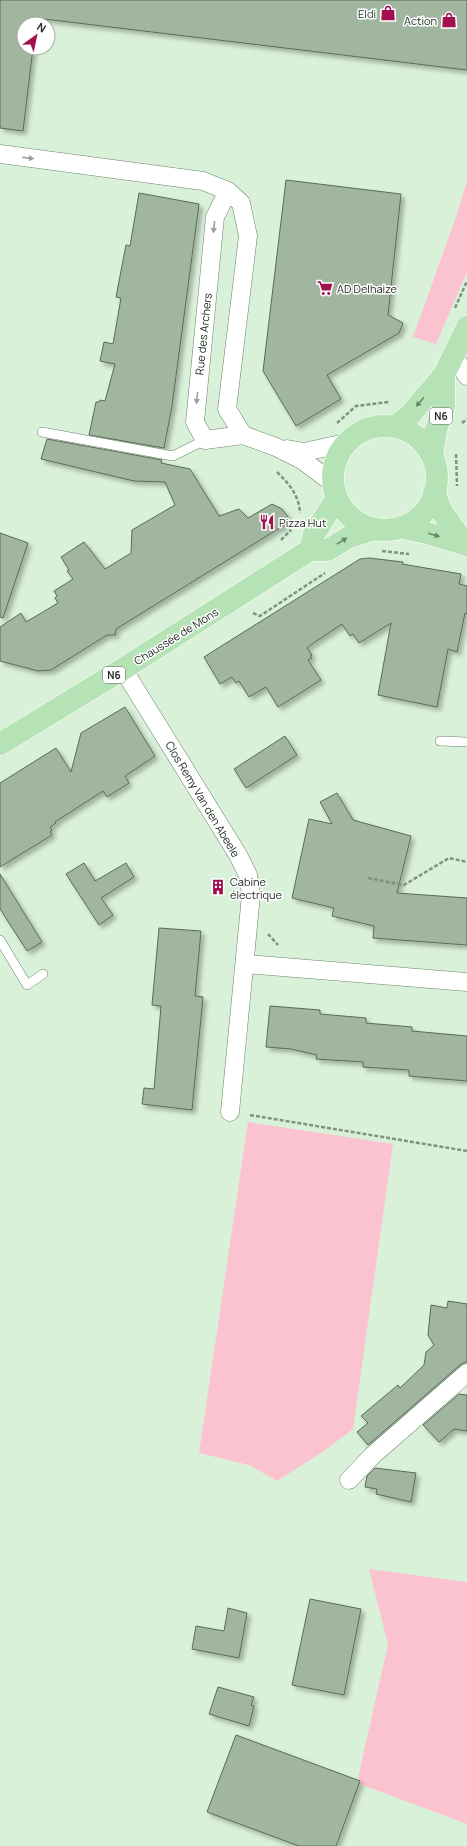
<svg xmlns="http://www.w3.org/2000/svg" width="467" height="1846" viewBox="0 0 467 1846" font-family="Manrope,sans-serif">
<style>
.green{fill:#fbc3d0}
.building{fill:#a0b69f;stroke:#586c57;filter:url(#shadow)}
.lines{fill:none;stroke-linecap:round;stroke-linejoin:round}
.service-casing{stroke:#6e836d;stroke-width:10}
.minor-casing{stroke:#6e836d;stroke-width:19}
.primary-casing{stroke:#fff;stroke-width:23}
.path{stroke:#819281;stroke-width:2.5;stroke-dasharray:4 2;stroke-linecap:butt}
.service{stroke:#fff;stroke-width:9}
.minor{stroke:#fff;stroke-width:18}
.primary{stroke:#b5e3b5;stroke-width:22}
.oneway{fill:#9b9f9b}
.oneway2{fill:#6b866b}
.labels{text-anchor:middle;dominant-baseline:central;stroke-width:3;stroke-linejoin:round;paint-order:stroke}
.shield{fill:#fff;stroke:#646a64;stroke-width:1}
.shield-label{font-size:10px;font-weight:bold;fill:#212a21}
.poi-label{font-size:11px;fill:#212a21;stroke:#fff;text-anchor:start}
.street-label{font-size:11px;fill:#212a21;stroke:#fff}
</style>
<defs>
<filter id="shadow"><feDropShadow dx="3.5" dy="3.5" stdDeviation="2" flood-color="#0004"/></filter>
</defs>
<rect width="100%" height="100%" fill="#daf1d9"/>
<path class="green" d="M467 181V272L436 344 413 337 456 217Z
M248 1122 393 1144 353 1429 324 1451 277 1481 249 1465 199 1453Z
M369 1569 467 1582V1824L357 1783 388 1644Z"/>
<path class="building" d="M0 0H467V70L36 18V24H24V48H33L23 131 0 128Z
M286 180 401 194 388 315 403 323 399 333 327 375 341 399 296 426 263 371Z
M139 193 199 204 172 406 164 448 89 435 96 402H99L100 400 105 401 115 364 100 361 104 342 113 344 121 298 116 297 126 245 130 246Z
M47 439 162 460 161 463 190 469 219 516 239 509 248 518 272 504 282 509 288 517 286 524 116 629 115 635H107L51 670 38 671 0 661V627L21 613 26 622 58 603 55 598 57 596 54 591 73 579 67 571 69 570 61 557 84 542 105 569 131 553 132 530 175 505 165 482 134 481 41 459Z
M0 533 28 543 3 618 0 617Z
M369 558 403 562 402 564 461 574 459 584 467 586V614L465 613 457 652 448 649 437 707 378 695 391 623 359 643 353 634 350 636 342 624 312 644 307 648 312 655 310 656 312 658 308 660 321 680 278 707 266 687 249 697 239 681 236 683 232 677 220 684 204 657 360 559Z
M125 707 155 756 125 776 129 783 107 797 103 791 55 822 56 823 50 827 52 830 50 832 52 835 0 867V783L56 748 71 772 81 733Z
M285 736 297 755 246 788 234 769Z
M337 793 353 820 411 836 397 893 467 898V945L373 938 374 926 332 916 334 908 292 898 309 819 332 824 320 802Z
M84 863 95 881 126 863 134 877 101 898 113 915 99 925 66 874Z
M0 874 42 942 27 951 0 909Z
M159 928 201 931 195 996 203 997 192 1110 142 1104 144 1088 154 1089 161 1006 152 1005Z
M270 1006 320 1010V1014L366 1018V1023L412 1027V1031L467 1036V1081L409 1076V1070L363 1067V1062L316 1059 317 1055 291 1049 266 1047Z
M448 1301 467 1304V1361L460 1365 368 1445 357 1432 368 1423 361 1416 398 1385 400 1388 424 1365 426 1352 434 1345 428 1335 431 1305 447 1308Z
M459 1394 467 1395V1431L454 1429 439 1442 423 1425Z
M375 1468 416 1473 411 1502 376 1494 377 1489 365 1487 367 1476Z
M310 1599 361 1609 344 1695 292 1685Z
M228 1608 247 1613 239 1658 192 1649 196 1626 224 1631Z
M218 1687 254 1697 251 1705 254 1706 249 1726 209 1714Z
M236 1735 360 1781 336 1846H299L207 1812Z"/>
<g class="lines">
<defs>
<path id="service" d="M42 432 173 456 205 440
M440 741 467 742
M0 940 27 985 43 974"/>
<path id="minor" d="M0 154 203 181 228 191 241 203 248 236 227 409 243 435 276 447 302 460 333 483
M228 191 215 217 195 422 205 440 243 435
M453 355 467 376
M287 449 304 452 346 443
M123 669 238 855 248 875 251 895 230 1112
M246 964 467 982
M349 1480 373 1455 467 1373"/>
<path id="primary" d="M333 478a52 52 0 1 1 104 0a52 52 0 1 1-104 0Z
M395 427 409 416 444 375 467 327
M432 456 436 430 444 406V375
M434 492 442 512 466 545
M400 527 427 533 467 545
M310 550 314 534 337 498
M0 744 123 669 310 550H328L349 537 375 529"/>
</defs>
<use href="#service" class="service-casing"/>
<use href="#minor" class="minor-casing"/>
<use href="#primary" class="primary-casing"/>
<path class="path" d="M455 308 467 281
M337 423 356 406 389 402
M462 423 467 419
M456 454 457 486
M277 472C289 484 299 495 300 513
M281 540 291 530
M382 551 409 554
M253 613 260 616 325 573
M368 878 404 885 449 858 467 862
M268 934 278 945
M250 1115 467 1151"/>
<use href="#service" class="service"/>
<use href="#minor" class="minor"/>
<use href="#primary" class="primary"/>
</g>
<defs><path id="oneway-solid" d="M-6-.8H1V-3.2L6.5 0L1 3.2V.8H-6Z"/></defs>
<g class="oneway">
<use href="#oneway-solid" transform="translate(28 158) rotate(7)"/>
<use href="#oneway-solid" transform="translate(214 227) rotate(96)"/>
<use href="#oneway-solid" transform="translate(197 398) rotate(96)"/>
</g>
<g class="oneway2">
<use href="#oneway-solid" transform="translate(420 402) rotate(131)"/>
<use href="#oneway-solid" transform="translate(434 535) rotate(16)"/>
<use href="#oneway-solid" transform="translate(342 541) rotate(-32)"/>
</g>
<defs>
<symbol id="shop-bare" viewBox="-9 -9 18 18"><path d="M-5-2.5h2.3a2.7 3.5 0 0 1 5.4 0H5L5.5 6h-11ZM-1.5-2.5h3a1.5 2.3 0 0 0-3 0Z" fill="#a31050" stroke="#fff" stroke-width="2.5" paint-order="stroke"/></symbol>
<symbol id="supermarket-bare" viewBox="-9 -9 18 18"><path d="M-6-5.5h2.5l.6 2H6L4.5 2H-2.5L-4.4-4H-6ZM-1.5 3.2a1.3 1.3 0 1 0 .1 0ZM3 3.2a1.3 1.3 0 1 0 .1 0Z" fill="#a31050" stroke="#fff" stroke-width="2.5" paint-order="stroke"/></symbol>
<symbol id="restaurant-bare" viewBox="-9 -9 18 18"><path d="M-5-6h1v4h1v-4h1v4h1v-4h1v5L-1.5 .5V6h-2V.5L-5-1ZM5-6V6H3V1.5H1.5Q1.5-4 5-6Z" fill="#a31050" stroke="#fff" stroke-width="2.5" paint-order="stroke"/></symbol>
<symbol id="building-bare" viewBox="-9 -9 18 18"><path d="M-4-6H4V6H1V3H-1V6H-4ZM-2.5-4.3h1.7v1.8h-1.7ZM.8-4.3h1.7v1.8H.8ZM-2.5-1h1.7V.8h-1.7ZM.8-1h1.7V.8H.8Z" fill="#a31050" stroke="#fff" stroke-width="2.5" paint-order="stroke"/></symbol>
</defs>
<g fill-rule="evenodd">
<use href="#shop-bare" x="377" y="2" width="22" height="22"/>
<use href="#shop-bare" x="438" y="9" width="22" height="22"/>
<use href="#supermarket-bare" x="314" y="277" width="22" height="22"/>
<use href="#restaurant-bare" x="256" y="511" width="22" height="22"/>
<use href="#building-bare" x="207" y="876" width="22" height="22"/>
</g>
<g class="labels">
<g class="shield">
<rect x="430" y="408" width="22" height="16" rx="3"/>
<rect x="103" y="667" width="22" height="16" rx="3"/>
</g>
<g class="shield-label">
<text x="441" y="416">N6</text>
<text x="114" y="675">N6</text>
</g>
<g class="poi-label">
<text x="376" y="13" text-anchor="end">Eldi</text>
<text x="437" y="20" text-anchor="end">Action</text>
<text x="337" y="288">AD Delhaize</text>
<text x="279" y="522">Pizza Hut</text>
<text x="230" y="881">Cabine<tspan x="230" dy="13">électrique</tspan></text>
</g>
<g class="street-label">
<text transform="translate(203 334) rotate(-84)">Rue des Archers</text>
<text transform="translate(176 636) rotate(-32)">Chaussée de Mons</text>
<text transform="translate(203 799) rotate(59)">Clos Remy Van den Abeele</text>
</g>
</g>
<g transform="translate(36 36) rotate(33)"><circle r="19" fill="#ffffff" stroke="#a6aaa6"/>
<path d="M0-3L7 15L0 10L-7 15Z" fill="#a31050"/>
<text y="-6" font-size="11" font-weight="bold" text-anchor="middle" fill="#212a21">N</text>
</g>
</svg>
